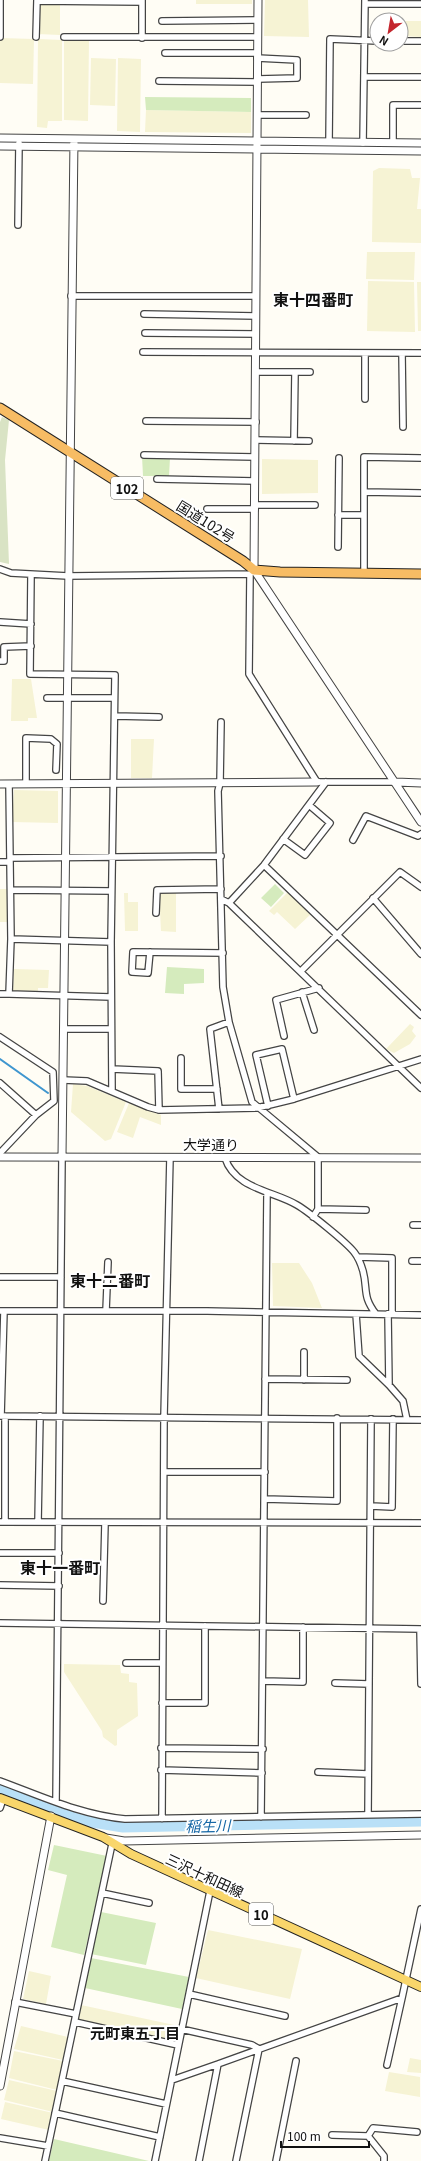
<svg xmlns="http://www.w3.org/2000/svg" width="421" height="2161" viewBox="0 0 421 2161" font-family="Georgia,'Noto Sans JP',serif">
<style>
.farmland{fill:#f6f3d4}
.green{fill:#d5ebbd}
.cemetery{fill:#d9e3c4}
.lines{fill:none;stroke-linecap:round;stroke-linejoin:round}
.stream{stroke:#3f96cf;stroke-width:2}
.river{stroke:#b9e0f7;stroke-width:11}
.minor-casing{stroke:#444;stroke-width:8}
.tertiary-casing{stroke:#444;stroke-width:9}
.primary-casing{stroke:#222;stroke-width:10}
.trunk-casing{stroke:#222;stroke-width:11}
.minor{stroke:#fff;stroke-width:5.5}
.tertiary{stroke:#fff;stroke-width:7}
.primary{stroke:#f9d66b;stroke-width:8}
.trunk{stroke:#f7bc64;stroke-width:9}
.labels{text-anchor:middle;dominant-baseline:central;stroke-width:4;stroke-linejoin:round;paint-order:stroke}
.shield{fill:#fff;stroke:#585858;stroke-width:1}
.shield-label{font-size:13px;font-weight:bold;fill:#111}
.street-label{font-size:14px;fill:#111;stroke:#fff}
.water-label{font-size:15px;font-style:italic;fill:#1768a6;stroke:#fff}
.neighbourhood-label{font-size:15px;font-weight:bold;fill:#111;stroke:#fff}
.quarter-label{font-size:16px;font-weight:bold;fill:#111;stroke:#fff}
</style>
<rect width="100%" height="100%" fill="#fffdf5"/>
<path class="farmland" d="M196 0H252V4H196Z
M265 0H308L309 37 264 36Z
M39 3 60 4V35L38 34Z
M401 21H421V37L401 36Z
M0 38 34 39 33 84 0 83Z
M38 39 62 40V121H48L47 128 37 127Z
M64 40H89L88 121 64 120Z
M91 58 116 59 115 106 90 105Z
M118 58 141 59 140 132 117 131Z
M146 110 251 112V133L145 132Z
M379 168 410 169 412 178H420L417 209H421V243L372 242 373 171Z
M367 252H415L414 280 366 279Z
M368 281 414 282 415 332 367 331Z
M417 282H421V331H418Z
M262 459 318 460V493L262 494Z
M12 679H31L37 718H28V721H11Z
M131 739H154L152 778H131Z
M14 790 58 791V823L12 822Z
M0 889H7V922H0Z
M159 892H176V932L161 931Z
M288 892 311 914 295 929 277 912 274 915 269 911Z
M124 893H128V902H138V931H125Z
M14 969 49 970 48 988H38V991H13Z
M410 1024 414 1027 412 1031 416 1036 410 1044 394 1053 386 1049Z
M73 1084 87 1086 126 1102 111 1139 105 1141 71 1112Z
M129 1103 161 1115V1125L140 1117 133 1138 117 1132Z
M272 1263H299L312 1283 322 1308 273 1306Z
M64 1664 120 1665 121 1673 129 1674V1682L137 1683 138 1716 117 1730V1745L115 1746 103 1737 102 1731 64 1672Z
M208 1930 302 1949 290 1999 196 1978Z
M29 1971 51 1976 46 2004 23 1999Z
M81 2005 179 2026 175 2041 78 2019Z
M21 2026 68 2037 63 2060 14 2049Z
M14 2051 63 2061 57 2090 9 2078Z
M410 2058 421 2060V2073L407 2072Z
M389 2072 420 2077V2097L385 2091Z
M9 2080 57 2091 53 2112 4 2100Z
M5 2102 53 2113 49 2130 1 2119Z"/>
<path class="green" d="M145 97 251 98V112L146 110Z
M142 456 170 458 169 476H143Z
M275 884 284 893 271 907 261 898Z
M167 967 204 969V983L184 984V994L165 993Z
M54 1845 107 1856 84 1955 51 1947 67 1875 48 1870Z
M101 1912 156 1923 146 1965 91 1954Z
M91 1958 189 1977 182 2009 85 1988Z
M54 2139 149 2161H49Z"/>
<path class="cemetery" d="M2 417 9 420 5 460 9 564 0 562V422Z"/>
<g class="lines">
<path class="stream" d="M0 1059 48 1093"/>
<path class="river" d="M0 1790 80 1820 123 1827 421 1821"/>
<defs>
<path id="minor" d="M0 0V37
M37 1 142 2
M365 4H421
M162 21 257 20
M36 37 37 0
M64 37H257
M142 38V0
M401 41H421
M165 53H257
M257 58 297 60V78L258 79
M364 77H421
M159 81 257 82
M257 115H306
M329 142 330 39 377 41
M363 143 365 0
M393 143V105H421
M18 225 19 143
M71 296H256
M144 314 256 316
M145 333 256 334
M143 352 421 353
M402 353 403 427
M256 372H310
M365 399V353
M146 421 256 422
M256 440 309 441
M294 441 295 372
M144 455 255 457
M157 479 255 481
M364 492 421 493
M255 505H315
M207 509H255
M338 515H364
M338 547 339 458
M0 569 11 573 68 576 250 574
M254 570 250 574 249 674 317 782H396
M364 573V457L421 458
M31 575 30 674 115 675 111 942 112 1091
M0 622 31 624
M0 661H4V647L31 646
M47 698H114
M115 716 159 717
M221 722 220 783 218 791 223 987 229 1022 252 1102 318 1157V1209L313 1217
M9 784 11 939 9 994 111 997
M26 784V738L51 739 57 744 56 770
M283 839 305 855 330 823 309 805
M353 840 366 816 418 836 421 834
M10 858 221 856
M0 862H10
M264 865 421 1015
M11 890 111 891
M373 898 421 954
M221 899 229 903 421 1088
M229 903 264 865 326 782
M156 913 157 890 221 889
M11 939 111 942
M150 952 148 973 132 972 133 952 223 953
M301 971 400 872 421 887
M302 992 314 1030
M0 994H9
M64 1029H111
M284 1036 276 1000 319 988
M0 1037 53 1072 54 1101 36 1115 0 1153
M181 1058V1089H217
M112 1069 158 1071 159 1110
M63 1080 87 1081 148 1107 159 1110 257 1108 294 1099 421 1059
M0 1083 36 1115
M268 1106 256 1055 282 1049 294 1099
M219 1109 210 1029 229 1022
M225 1158C235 1189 274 1191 297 1205 309 1212 346 1242 354 1252 358 1257 361 1264 363 1271 368 1290 362 1296 376 1314
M318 1209 366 1210
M413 1225H421
M358 1257 392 1258V1314
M412 1261H421
M0 1277H61
M0 1311H207L421 1315
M106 1311 108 1262
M356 1314 359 1356 389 1385
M388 1314 389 1385 403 1401 407 1420
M304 1352V1380
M265 1379 347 1380
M0 1416 421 1420
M1 1416 4 1311
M164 1472H265
M265 1499 337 1501V1418
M371 1506 392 1507 393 1419
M0 1522 421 1523
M5 1522V1416
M38 1522 40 1416
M0 1553H59
M0 1585 59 1586
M103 1601 105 1523
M0 1623 421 1629
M420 1629 421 1684
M126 1663H162
M264 1681 303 1682V1627
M335 1683 369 1684
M162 1703H205V1626
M161 1748 263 1749
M161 1770 262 1773
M318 1772 368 1774
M0 1781C41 1796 81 1815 125 1819L421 1814
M56 1802 62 1157
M0 1808 3 1799
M368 1815 371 1419
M261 1817 267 1194
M162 1819 164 1417 170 1157
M102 1893 149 1903
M189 1994 285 2016
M15 2002 76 2014
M75 2022 178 2045
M181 2029 252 2045 259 2049 236 2161
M218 2064 402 1998 421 1909
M387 2065 402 1998
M172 2080 218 2064 199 2161
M62 2081 166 2104
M55 2113 160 2137
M332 2135 368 2136
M0 2138 48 2146
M45 2161 112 1844
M155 2161 210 1891
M276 2161 296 2061
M384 2161V2156L368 2136 373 2128 417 2132"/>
<path id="tertiary" d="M258 0 254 570 421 822
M0 138 421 143
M0 146 421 151
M396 782 421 783
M0 784 317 782
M0 1157 421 1158
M62 1157 74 139
M106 1838 124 1841 421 1835
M0 2086 51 1816"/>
<path id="primary" d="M0 1798 103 1837 131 1854 421 1987"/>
<path id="trunk" d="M0 408 243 561 254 570 280 572 421 574"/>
</defs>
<use href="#minor" class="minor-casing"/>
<use href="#tertiary" class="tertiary-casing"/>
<use href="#primary" class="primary-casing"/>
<use href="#trunk" class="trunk-casing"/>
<use href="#minor" class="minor"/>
<use href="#tertiary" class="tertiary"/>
<use href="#primary" class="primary"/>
<use href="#trunk" class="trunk"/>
</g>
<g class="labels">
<g class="shield">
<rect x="111" y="477" width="32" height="22" rx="3"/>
<rect x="249" y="1903" width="24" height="22" rx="3"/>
</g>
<g class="shield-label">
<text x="127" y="488">102</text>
<text x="261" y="1914">10</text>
</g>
<g class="street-label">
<text transform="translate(206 521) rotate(32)">国道102号</text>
<text x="211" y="1144">大学通り</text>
<text transform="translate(205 1875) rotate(25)">三沢十和田線</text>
</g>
<g class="water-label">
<text transform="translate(208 1825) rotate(-1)">稲生川</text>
</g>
<g class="neighbourhood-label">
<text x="135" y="2032">元町東五丁目</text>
</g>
<g class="quarter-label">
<text x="313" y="299">東十四番町</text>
<text x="110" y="1280">東十二番町</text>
<text x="60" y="1567">東十一番町</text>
</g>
</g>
<g transform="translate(389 32) rotate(211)"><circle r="19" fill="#ffffff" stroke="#a0a0a0"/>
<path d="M0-3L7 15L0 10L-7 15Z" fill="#c4262e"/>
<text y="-6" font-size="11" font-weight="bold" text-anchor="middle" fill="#111111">N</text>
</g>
<path d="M281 2141v6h88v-6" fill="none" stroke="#111111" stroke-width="2"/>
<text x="287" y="2141" font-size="12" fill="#111111" stroke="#ffffff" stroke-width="3" paint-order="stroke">100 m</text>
</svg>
